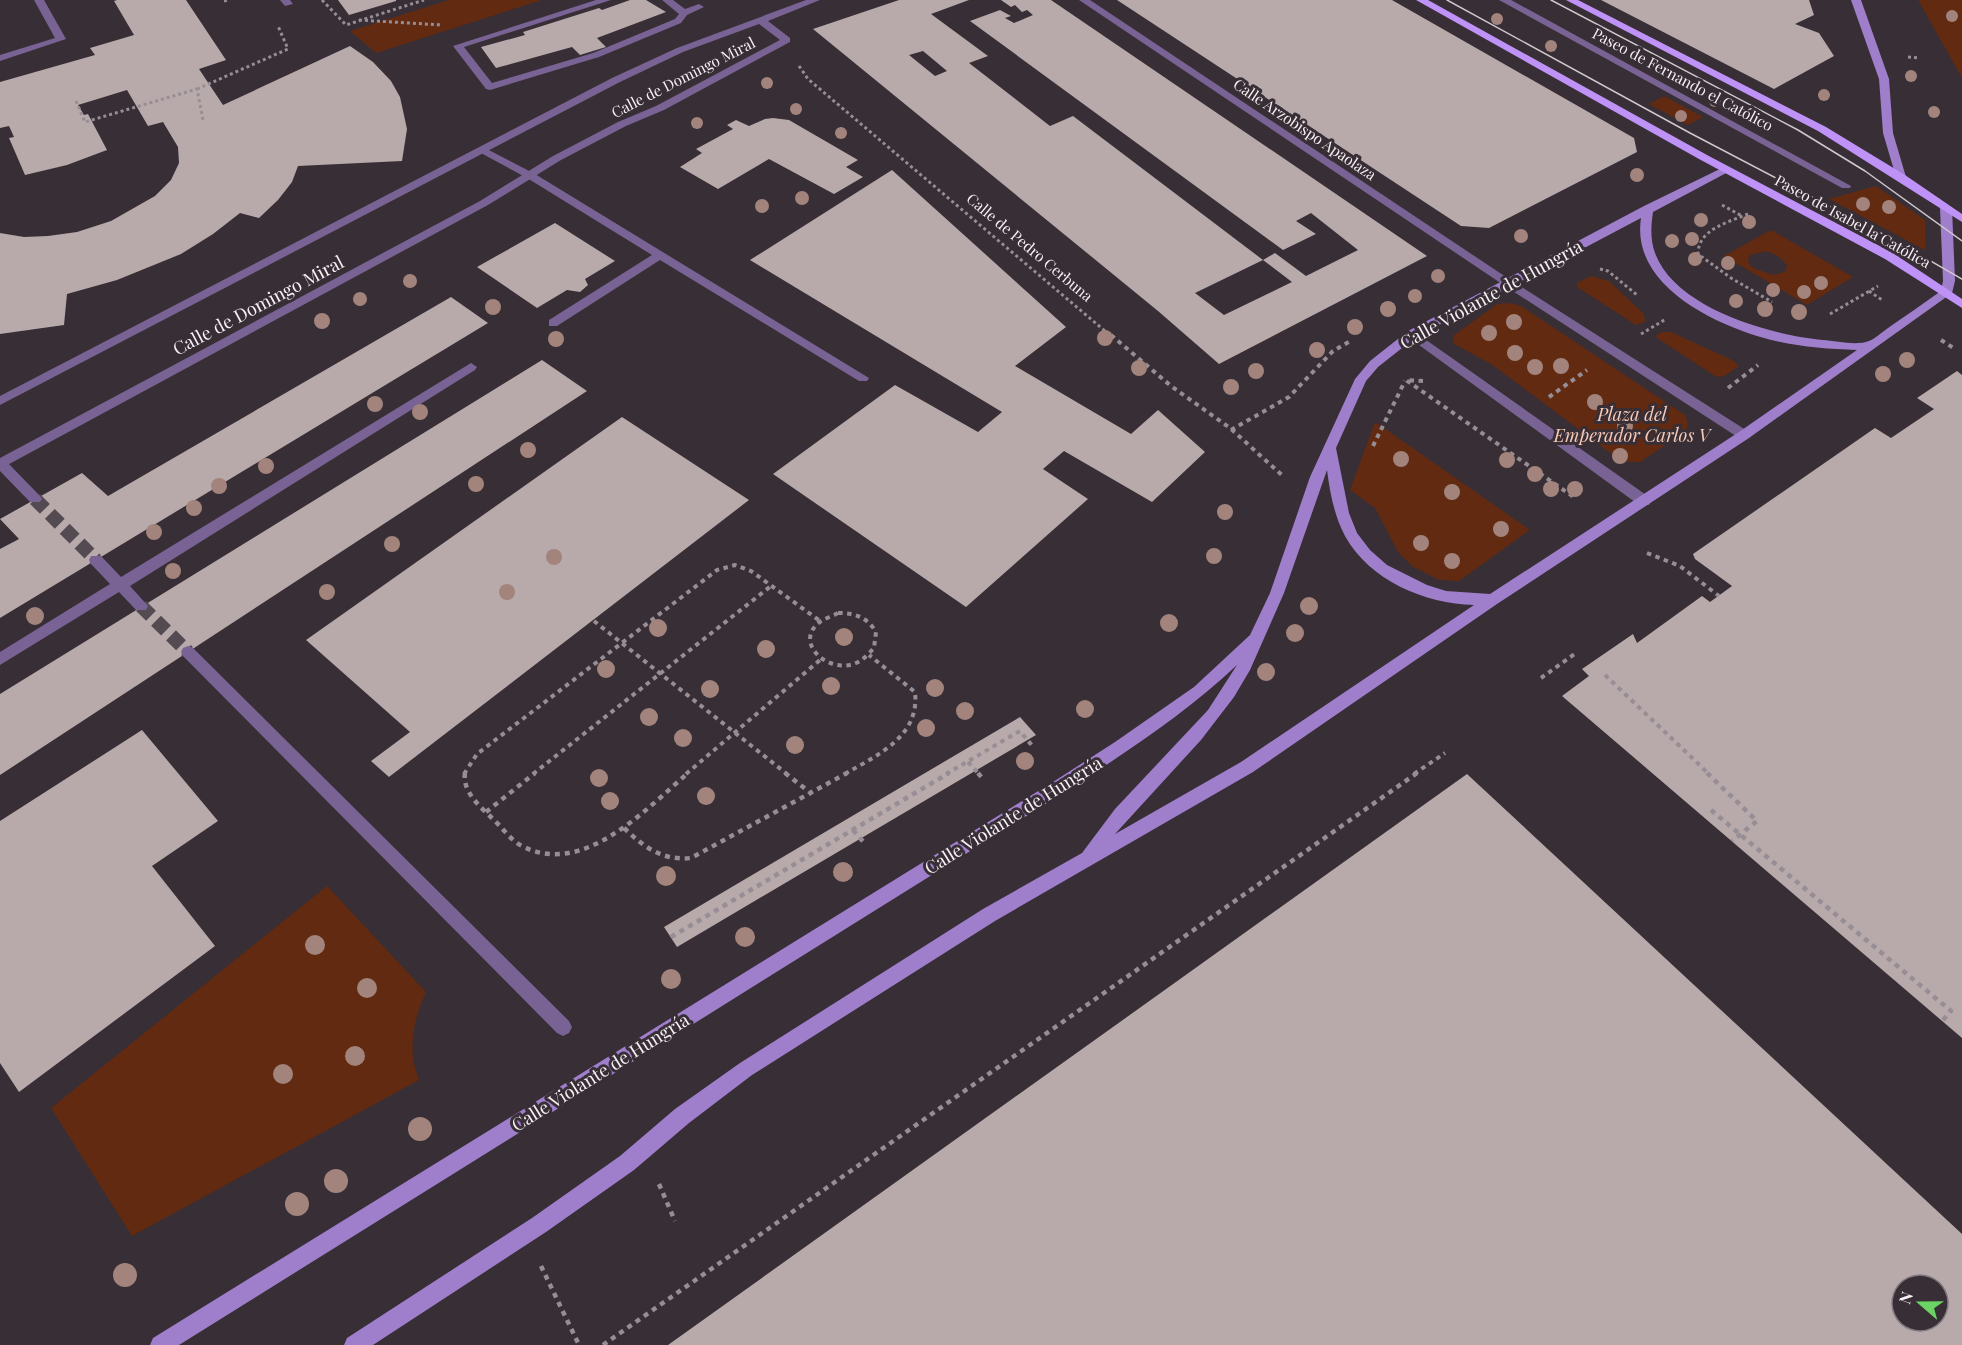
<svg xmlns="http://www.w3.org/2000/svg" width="1962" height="1345" viewBox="0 0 1962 1345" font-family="'Playfair Display',serif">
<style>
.green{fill:#622a11;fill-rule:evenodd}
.building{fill:#b8a9ab;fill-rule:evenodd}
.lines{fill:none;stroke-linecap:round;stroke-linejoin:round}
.pedestrian-tunnel{stroke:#544b52;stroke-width:14;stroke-dasharray:14 7;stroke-linecap:butt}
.path-far2{stroke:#968e94;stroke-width:3;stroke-dasharray:3 3;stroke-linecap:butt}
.path-far1{stroke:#968e94;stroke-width:4;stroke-dasharray:4.5 4.5;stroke-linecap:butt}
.path{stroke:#968e94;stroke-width:4.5;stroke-dasharray:5 5;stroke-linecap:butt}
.service{fill:#786394;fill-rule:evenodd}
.pedestrian{fill:#786394;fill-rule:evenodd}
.minor{fill:#786394;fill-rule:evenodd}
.secondary{fill:#9f7ecc;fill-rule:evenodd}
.primary{fill:#be92f7;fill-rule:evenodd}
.tram{stroke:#cfc8cd;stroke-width:1.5}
.tree{fill:#a2847d}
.labels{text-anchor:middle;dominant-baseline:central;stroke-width:6;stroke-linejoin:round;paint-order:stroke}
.far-street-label{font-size:15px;fill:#f6f0f4;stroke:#382e35}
.street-label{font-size:18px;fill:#f6f0f4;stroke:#382e35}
.park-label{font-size:18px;font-style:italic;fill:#f8cab8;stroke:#382e35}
</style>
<rect width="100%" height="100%" fill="#382e35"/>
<path class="green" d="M449 0H542L376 53 350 31Z
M1918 0H1962V78Z
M1664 96 1703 117 1688 125 1649 104Z
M1876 186 1925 220V250L1829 199Z
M1771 230 1853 277 1807 305 1724 256ZM1766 251 1778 256 1787 265 1785 272 1773 275 1751 267 1748 260 1750 255Z
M1591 276 1609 281 1644 314 1645 322 1636 325 1577 287V283Z
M1509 303 1521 306 1685 415 1688 424 1686 431 1640 462H1629L1617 458 1491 364 1454 344 1453 336 1497 304Z
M1661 332H1671L1732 360 1739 366 1723 377 1715 376 1657 338 1656 336Z
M1375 422 1381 426 1530 530 1459 581 1439 580 1412 566 1398 552 1375 508 1350 490Z
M327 886 426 992C413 1021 407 1050 419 1080L132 1236 51 1108Z"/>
<path class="building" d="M117 0H186L226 60 199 69 223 105 350 46 373 62 391 81 400 97 407 129 402 161 298 166 292 182 278 200 259 218 240 213 213 234 181 254 117 280 67 294 64 325 0 334V233L24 237 48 236 77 232 111 221 155 196 171 180 179 163 178 147 163 122 148 126 127 90 78 105 84 115 88 114 107 150 67 165 25 175 9 138 14 137 9 126 0 128V82L95 55 90 48 134 35 114 1Z
M338 0H396V1L349 15Z
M630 0H646L666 12 597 38 606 47 580 55 572 47 496 68 481 47 525 35 523 32 599 8 602 10Z
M899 0H969L931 14 988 56 969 63 1050 126 1073 116 1263 260 1195 293 1224 315 1292 282 1263 260 1275 253 1306 276 1358 250 1311 213 1296 221 1316 234 1283 250 970 21 1000 10 1011 16 1005 18 1014 23 1033 15 1027 10 1022 12 1015 5 1011 7 1001 0H1051L1427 256 1219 364 1158 311 813 29ZM923 51 947 71 935 76 909 55Z
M1117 0H1392L1634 138 1637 152 1489 228 1461 226Z
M1601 0H1809L1814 15 1795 24 1819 33 1834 56 1774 89Z
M773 118 789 120 858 160 846 167 863 177 834 194 769 159 718 189 680 167 702 153 696 149 733 129 727 125 736 120 749 126 765 119Z
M892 170 1066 327 1015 366 1131 434 1158 410 1205 452 1152 502 1064 451 1043 469 1088 499 966 607 773 474 895 385 978 432 1002 412 750 260Z
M555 223 615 261 585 279 588 285 580 292 567 290 537 308 477 267Z
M451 297 488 323 0 618V549L19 539 0 519 82 473 108 496Z
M542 360 587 391 0 775V694Z
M1957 371 1962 375V1038L1562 696 1589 676 1582 669 1633 634 1637 643 1702 596 1710 602 1732 586 1695 559 1693 554 1875 428 1891 438 1934 409 1917 398Z
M622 417 749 500 389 777 371 761 410 732 306 640Z
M1020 717 1036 735 677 947 664 927Z
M142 730 218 821 152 866 215 946 19 1092 0 1063V821Z
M1467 774 1962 1234V1345H668ZM1902 1285H1938V1321H1902Z"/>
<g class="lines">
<path class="pedestrian-tunnel" d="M35 499 96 560
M141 606 188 652"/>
<path class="path-far2" d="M322 0 346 25 424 0
M224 1 228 0
M359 20 442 25
M1908 57 1919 58
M799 66 808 79 1112 337
M197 89 288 49 278 26
M76 101 85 122 197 89 203 120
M1722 205 1742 216
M1748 214C1729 222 1698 229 1698 254L1731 278 1772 302
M1600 269 1608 271 1637 295
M1869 291 1882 300
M1830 314 1878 286
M1641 334 1666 319"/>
<path class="path-far1" d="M1111 335 1171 386 1230 428 1284 477
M1941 340 1955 349
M1423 381 1406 380 1575 498
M1728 388 1758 365
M1549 397 1587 370
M1231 430 1289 397 1333 351 1352 340
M1373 446 1405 381
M1647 553 1680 566 1719 596
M838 613C855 613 867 617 876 632L874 648C870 652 865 658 860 661 832 678 790 643 821 621 826 618 833 616 838 613Z
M594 621 787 774
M1605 675 1709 774
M1541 678 1576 653
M968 762 979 774
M464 774 477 754 717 570 735 565 751 571 820 621
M533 774 771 586
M686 774 820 660
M845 774C877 755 920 737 915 692L869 655
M946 774 1020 731 1034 748
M1414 774 1445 753"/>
<path class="path" d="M465 773C462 791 480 807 492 818 502 827 510 840 522 846 583 878 646 809 688 773
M785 773 812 794
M978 773 983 779
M1707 773 1757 821 1732 841
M1711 810 1951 1011 1942 1021
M486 812 535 773
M624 828C644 847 662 861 691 858L847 773
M853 830 866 845
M671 937 949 773
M659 1184 675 1221
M541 1266 579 1345
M603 1345 1417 773"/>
<path class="service" d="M34 0H44L66 39 0 61V55L55 38Z
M280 0H290L293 4 285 6Z
M596 0H611L464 47 492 83 593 53 675 19 679 14 662 0H673L685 9 699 4 704 7 687 15 681 23 599 57 490 90 486 89 453 46Z
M483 147 535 174 869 378 867 381H859L660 260 557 326H549V320L652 255 527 178 479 152 478 150Z
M1509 279 1749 432 1750 435 1749 438H1739L1505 286 1503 283Z
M1412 330 1649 497 1651 501 1649 505H1639L1408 337V331Z"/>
<path class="pedestrian" d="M1499 0H1511L1851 186 1850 188H1842Z
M471 363 477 367 475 370 130 586 148 606 146 610H136L119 592 0 665V652L110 584 91 564 89 560 91 556H101L121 577Z
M0 460 6 461 40 496 42 499 40 502H30L0 471Z
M188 646 193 648 569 1021 572 1027 569 1033 563 1036 557 1033 183 656 181 652 183 648Z"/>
<path class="minor" d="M806 0H820L768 21 790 38V42L664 110 626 126 561 160 488 205 0 469V458L480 201 553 156 618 122 656 106 780 40 759 24 683 52 620 82 0 405V396L612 78 677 48Z
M1079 0H1090L1515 283 1509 287 1505 286Z"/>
<path class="secondary" d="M1851 0H1861L1889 79 1893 133 1906 177 1905 179 1901 180 1896 177 1883 133 1879 79Z
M1726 166 1731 169 1730 171 1653 212C1651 226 1650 239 1655 253 1675 308 1770 335 1823 340 1836 341 1857 346 1869 341 1875 339 1882 332 1888 328 1905 316 1923 304 1941 291L1943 281 1940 208 1946 205 1952 208 1955 281 1952 293 1749 438 1497 604 1253 772 995 921 752 1075 689 1123 634 1170 546 1232 373 1345H344L347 1338 532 1218 620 1156 675 1109 740 1063 983 909 1082 853 1115 809 1208 710 1237 665C1185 714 1125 753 1065 792L179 1345H150L153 1338 1053 782 1115 742 1194 687 1250 635 1270 593 1310 477 1355 379 1370 361 1408 331 1644 206ZM1641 218C1631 282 1706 320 1757 336 1789 346 1823 349 1857 350L1739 432 1490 594 1446 591 1427 585 1387 565 1370 550 1357 533 1349 513 1336 448 1366 381 1378 367 1416 337ZM1327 470C1330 493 1334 515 1345 536 1369 580 1425 604 1474 605L1241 762 1115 834 1201 740 1234 697 1250 670 1284 593Z"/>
<path class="primary" d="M1416 0H1428L1707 155 1893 253 1962 299V308L1885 259 1699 159Z
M1566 0H1578L1826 127 1905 175 1962 214V222L1818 131Z"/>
<path class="tram" d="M1447 0 1690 133 1896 241 1962 279
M1551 0 1798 130 1865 171 1962 241"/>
</g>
<g class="tree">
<circle cx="1952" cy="16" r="6"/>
<circle cx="1497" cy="19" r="6"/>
<circle cx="1551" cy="46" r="6"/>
<circle cx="1911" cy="76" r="6"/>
<circle cx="767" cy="83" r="6"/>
<circle cx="1824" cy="95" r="6"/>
<circle cx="1715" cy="101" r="6"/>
<circle cx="796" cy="109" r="6"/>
<circle cx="1934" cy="112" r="6"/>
<circle cx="1681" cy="116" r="6"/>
<circle cx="697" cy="123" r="6"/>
<circle cx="841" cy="133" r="6"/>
<circle cx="1637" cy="175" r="7"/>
<circle cx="802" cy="198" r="7"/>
<circle cx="1863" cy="204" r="7"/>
<circle cx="762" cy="206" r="7"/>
<circle cx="1889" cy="207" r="7"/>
<circle cx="1701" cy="220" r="7"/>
<circle cx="1749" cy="222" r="7"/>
<circle cx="1521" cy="236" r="7"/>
<circle cx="1692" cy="239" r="7"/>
<circle cx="1672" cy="241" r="7"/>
<circle cx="1695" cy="259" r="7"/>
<circle cx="1728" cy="263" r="7"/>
<circle cx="1438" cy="276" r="7"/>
<circle cx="410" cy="281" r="7"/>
<circle cx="1821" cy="283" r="7"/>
<circle cx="1773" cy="290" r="7"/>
<circle cx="1804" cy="292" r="7"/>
<circle cx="1415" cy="296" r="7"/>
<circle cx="360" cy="299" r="7"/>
<circle cx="1736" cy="301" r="7"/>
<circle cx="493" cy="307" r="8"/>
<circle cx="1388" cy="309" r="8"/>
<circle cx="1765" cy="309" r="8"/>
<circle cx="1799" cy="312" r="8"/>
<circle cx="322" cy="321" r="8"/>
<circle cx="1514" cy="322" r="8"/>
<circle cx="1355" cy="327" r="8"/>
<circle cx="1489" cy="333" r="8"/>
<circle cx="1105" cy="338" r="8"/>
<circle cx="556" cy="339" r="8"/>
<circle cx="1317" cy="350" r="8"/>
<circle cx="1515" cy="353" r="8"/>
<circle cx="1907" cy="360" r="8"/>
<circle cx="1561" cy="366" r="8"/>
<circle cx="1535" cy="367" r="8"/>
<circle cx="1139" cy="368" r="8"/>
<circle cx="1256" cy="371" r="8"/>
<circle cx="1883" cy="374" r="8"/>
<circle cx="1231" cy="387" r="8"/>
<circle cx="1595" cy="402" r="8"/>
<circle cx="375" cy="404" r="8"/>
<circle cx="420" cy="412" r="8"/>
<circle cx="1625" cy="426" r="8"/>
<circle cx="528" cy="450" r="8"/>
<circle cx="1620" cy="456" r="8"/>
<circle cx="1401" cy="459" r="8"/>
<circle cx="1507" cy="460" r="8"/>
<circle cx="266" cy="466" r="8"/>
<circle cx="1535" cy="474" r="8"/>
<circle cx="476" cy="484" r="8"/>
<circle cx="219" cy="486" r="8"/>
<circle cx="1551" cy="489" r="8"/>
<circle cx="1575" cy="489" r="8"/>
<circle cx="1452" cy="492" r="8"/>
<circle cx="194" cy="508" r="8"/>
<circle cx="1225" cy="512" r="8"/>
<circle cx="1501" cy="529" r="8"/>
<circle cx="154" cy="532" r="8"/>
<circle cx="1421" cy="543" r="8"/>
<circle cx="392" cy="544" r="8"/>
<circle cx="1214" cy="556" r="8"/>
<circle cx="554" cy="557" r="8"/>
<circle cx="1452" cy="561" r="8"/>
<circle cx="173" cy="571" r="8"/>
<circle cx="327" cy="592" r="8"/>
<circle cx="507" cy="592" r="8"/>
<circle cx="1309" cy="606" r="9"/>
<circle cx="35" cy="616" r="9"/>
<circle cx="1169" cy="623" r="9"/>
<circle cx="658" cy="628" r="9"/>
<circle cx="1295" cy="633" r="9"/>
<circle cx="844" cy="637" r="9"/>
<circle cx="766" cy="649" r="9"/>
<circle cx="606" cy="669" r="9"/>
<circle cx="1266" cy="672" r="9"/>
<circle cx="831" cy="686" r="9"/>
<circle cx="935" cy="688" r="9"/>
<circle cx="710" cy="689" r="9"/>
<circle cx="1085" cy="709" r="9"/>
<circle cx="965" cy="711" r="9"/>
<circle cx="649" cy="717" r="9"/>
<circle cx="926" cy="728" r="9"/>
<circle cx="683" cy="738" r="9"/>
<circle cx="795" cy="745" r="9"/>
<circle cx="1025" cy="761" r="9"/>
<circle cx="599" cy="778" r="9"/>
<circle cx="706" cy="796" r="9"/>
<circle cx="610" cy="801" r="9"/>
<circle cx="843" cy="872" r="10"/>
<circle cx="666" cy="876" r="10"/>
<circle cx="745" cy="937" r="10"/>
<circle cx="315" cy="945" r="10"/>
<circle cx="671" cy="979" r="10"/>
<circle cx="367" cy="988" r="10"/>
<circle cx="355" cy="1056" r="10"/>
<circle cx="283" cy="1074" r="10"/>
<circle cx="420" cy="1129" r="12"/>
<circle cx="336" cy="1181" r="12"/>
<circle cx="297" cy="1204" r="12"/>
<circle cx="125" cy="1275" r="12"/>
</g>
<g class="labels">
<g class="far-street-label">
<text transform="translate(683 77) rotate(-27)">Calle de Domingo Miral</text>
<text transform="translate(1683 79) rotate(28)">Paseo de Fernando el Católico</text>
<text transform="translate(1305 129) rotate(34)">Calle Arzobispo Apaolaza</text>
<text transform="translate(1853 221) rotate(29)">Paseo de Isabel la Católica</text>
<text transform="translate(1030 247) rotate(40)">Calle de Pedro Cerbuna</text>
</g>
<g class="street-label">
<text transform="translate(1491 294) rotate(-29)">Calle Violante de Hungría</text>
<text transform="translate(258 305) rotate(-28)">Calle de Domingo Miral</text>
<text transform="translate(1013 815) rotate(-32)">Calle Violante de Hungría</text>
<text transform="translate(600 1072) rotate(-32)">Calle Violante de Hungría</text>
</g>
<g class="park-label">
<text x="1632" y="414">Plaza del<tspan x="1632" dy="21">Emperador Carlos V</tspan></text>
</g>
</g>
<g transform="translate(1920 1303) rotate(290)"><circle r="28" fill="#382e35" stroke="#847c81" stroke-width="1.5"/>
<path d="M0-4.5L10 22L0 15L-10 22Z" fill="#6ad363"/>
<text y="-9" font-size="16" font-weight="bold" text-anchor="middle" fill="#f6f0f4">N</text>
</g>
</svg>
